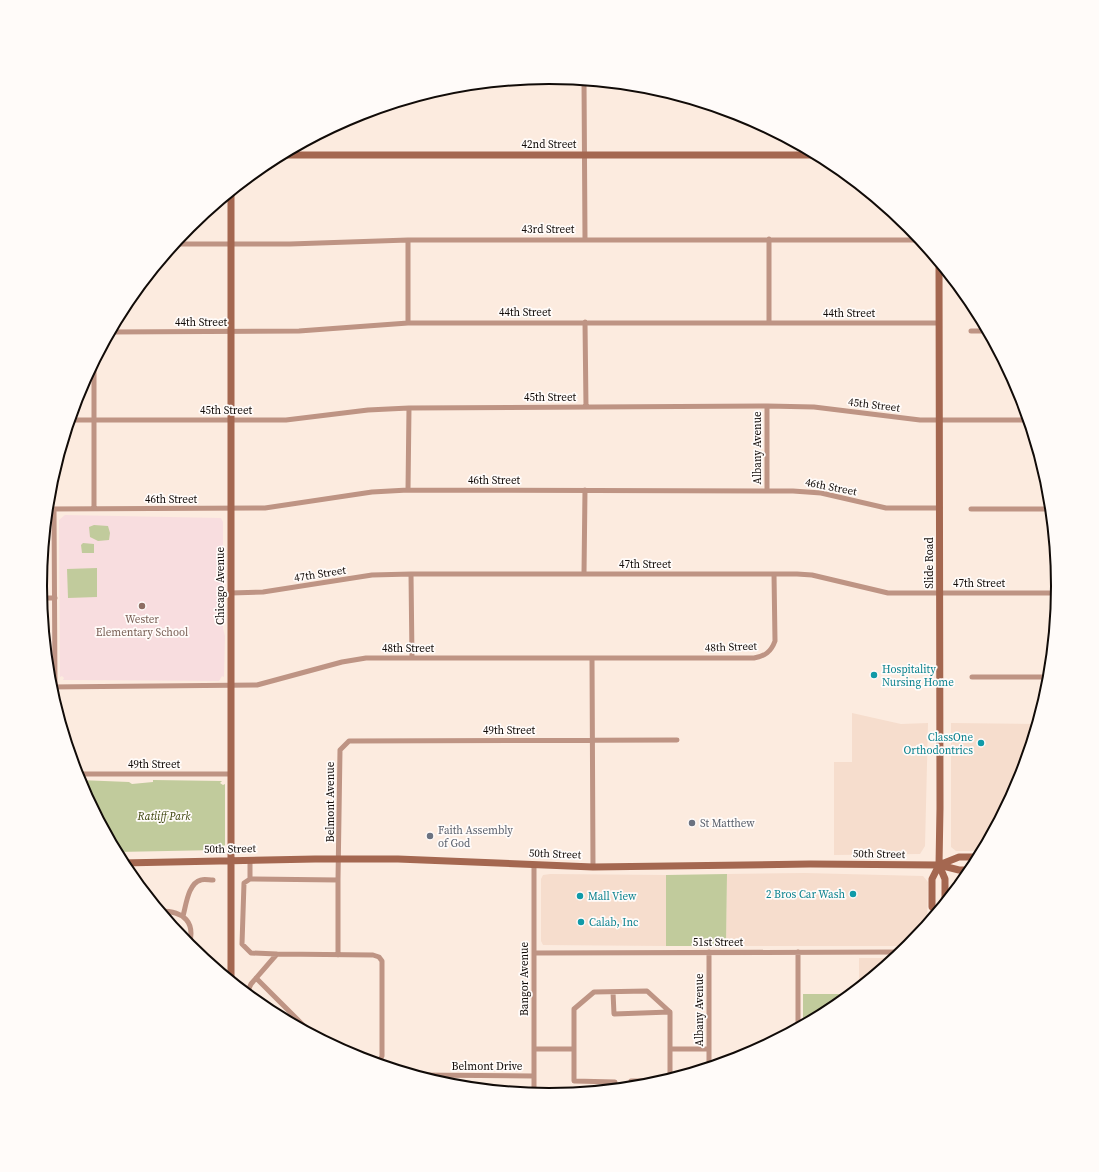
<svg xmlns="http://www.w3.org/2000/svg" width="1099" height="1172" viewBox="0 0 1099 1172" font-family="'Source Serif 4',serif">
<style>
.built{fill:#f6ddcd}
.education{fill:#f8dddf}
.green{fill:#c1cb9c}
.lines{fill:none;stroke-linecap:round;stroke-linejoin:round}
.street{stroke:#be9484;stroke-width:5}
.secondary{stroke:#a46750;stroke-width:7}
.education-dot{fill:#8d6e63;stroke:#fffbf9;stroke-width:1.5}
.culture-dot{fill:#0f9aa8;stroke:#fffbf9;stroke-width:1.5}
.worship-dot{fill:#6b7280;stroke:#fffbf9;stroke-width:1.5}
.labels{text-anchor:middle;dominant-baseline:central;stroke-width:3.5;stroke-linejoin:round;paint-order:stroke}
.street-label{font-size:11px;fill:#110b08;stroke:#fffbf9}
.education-label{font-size:11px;fill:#785e54;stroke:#fffbf9}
.culture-label{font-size:11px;fill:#0d838f;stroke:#fffbf9;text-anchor:start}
.park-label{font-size:11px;font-style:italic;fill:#373f05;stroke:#fffbf9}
.worship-label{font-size:11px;fill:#5b616d;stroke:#fffbf9;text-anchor:start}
.rim{fill:none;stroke:#110b08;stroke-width:2}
</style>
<rect width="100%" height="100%" fill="#fcebdf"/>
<path class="built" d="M852 713 901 724 928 723 925 846 920 854 834 855V762H852Z
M951 723 1038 724 1020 781 983 851H956L951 847Z
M805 873 923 876 928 882 927 925 910 946H726L727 874Z
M550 874 666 875V946L543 945 541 941V879L543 875Z
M960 874H969L954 893V880Z
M859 958H896L859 988Z"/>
<path class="education" d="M65 515 221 518 223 522V629L225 636 224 677 222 676 219 681 67 680H63L64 678 62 676 60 677 59 520Z"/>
<path class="green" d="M94 525 108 526 110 533 109 540 98 541 90 537 89 527Z
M83 543 94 544V553H82L81 545Z
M97 568V597L68 598 67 569Z
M79 780 129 782 132 784 153 782V780L222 781 220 783 223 785 225 784V845L218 850 117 852Z
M727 874 726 946H666V875Z
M803 994H851L832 1010 803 1025Z"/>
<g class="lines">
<path class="street" d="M584 80 585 239
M769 239V322
M408 240V323
M174 244H290L408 240H921
M585 322 586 407
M971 331H988
M110 332 299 331 408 323H939
M767 406V491
M70 420H286L368 410 409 408 767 406 814 407 920 420H1029
M408 490 409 408
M48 509 265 508 372 492 408 490 793 491 821 493 886 508H940
M54 509 55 687
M94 509V362
M971 509H1051
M411 574 412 658
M584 574 585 490
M231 593 263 592 372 575 411 574H797L812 575 888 593H1058
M41 598H55
M592 658 593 867
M972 677H1050
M50 687 257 685 342 662 366 658H754C765 656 771 652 775 641L774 574
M77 774H231
M250 860V879
M534 865V1094
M338 880 340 750 349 741 677 740
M160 911C184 911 196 922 189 946
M183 916C186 906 188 883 201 880 204 879 209 880 213 880
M534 953 902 952
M277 954 251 953 242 944 244 883 250 879 338 880V955
M256 978 313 1035
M613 992 614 1014 670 1012
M247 993 251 984 277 954 373 955 379 957 382 961V1056L378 1064
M798 1028V952
M534 1049H574V1009L594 992 647 991 670 1012V1049H709
M574 1049V1081L615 1082
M709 1067V952
M416 1075 534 1076
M670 1079V1049
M631 1081H664"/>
<path class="secondary" d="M280 155H818
M122 863 315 859H398L593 867 810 864 939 865 959 870H972
M939 865 959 857H980
M939 865 945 879V904
M938 912 932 907V879L939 865 940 808 939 261
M231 980V192"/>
</g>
<circle class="education-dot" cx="142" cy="606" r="4"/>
<g class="culture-dot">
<circle cx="874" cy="675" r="4"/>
<circle cx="981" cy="743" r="4"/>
<circle cx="853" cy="894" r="4"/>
<circle cx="580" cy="896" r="4"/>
<circle cx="581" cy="922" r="4"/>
</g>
<g class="worship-dot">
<circle cx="692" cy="823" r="4"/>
<circle cx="430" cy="836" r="4"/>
</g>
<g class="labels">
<g class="street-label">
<text x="549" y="144">42nd Street</text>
<text x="548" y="229">43rd Street</text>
<text x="525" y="312">44th Street</text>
<text x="849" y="313">44th Street</text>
<text x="201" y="322">44th Street</text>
<text x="550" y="397">45th Street</text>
<text transform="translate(874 405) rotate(7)">45th Street</text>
<text x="226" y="410">45th Street</text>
<text transform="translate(757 448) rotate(-90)">Albany Avenue</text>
<text x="494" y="480">46th Street</text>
<text transform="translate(831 487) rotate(11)">46th Street</text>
<text x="171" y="499">46th Street</text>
<text transform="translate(929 563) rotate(-90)">Slide Road</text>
<text x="645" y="564">47th Street</text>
<text transform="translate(320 574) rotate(-9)">47th Street</text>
<text x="979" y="583">47th Street</text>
<text transform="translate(220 586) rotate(-90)">Chicago Avenue</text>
<text transform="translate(731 647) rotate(-2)">48th Street</text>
<text x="408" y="648">48th Street</text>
<text x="509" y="730">49th Street</text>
<text x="154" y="764">49th Street</text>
<text transform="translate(330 802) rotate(-90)">Belmont Avenue</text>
<text transform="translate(230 849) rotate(-1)">50th Street</text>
<text transform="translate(555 854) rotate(2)">50th Street</text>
<text transform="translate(879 854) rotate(1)">50th Street</text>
<text x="718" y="942">51st Street</text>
<text transform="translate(524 979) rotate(-90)">Bangor Avenue</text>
<text transform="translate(699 1010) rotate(-90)">Albany Avenue</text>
<text x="487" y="1066">Belmont Drive</text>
</g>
<g class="education-label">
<text x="142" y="619">Wester<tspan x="142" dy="13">Elementary School</tspan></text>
</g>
<g class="culture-label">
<text x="882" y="669">Hospitality<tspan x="882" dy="13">Nursing Home</tspan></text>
<text x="973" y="737" text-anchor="end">ClassOne<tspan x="973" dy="13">Orthodontrics</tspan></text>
<text x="845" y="894" text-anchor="end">2 Bros Car Wash</text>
<text x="588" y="896">Mall View</text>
<text x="589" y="922">Calab, Inc</text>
</g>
<g class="park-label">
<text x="164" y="816">Ratliff Park</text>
</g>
<g class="worship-label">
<text x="700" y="823">St Matthew</text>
<text x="438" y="830">Faith Assembly<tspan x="438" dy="13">of God</tspan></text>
</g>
</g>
<path d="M0 0H1099V1172H0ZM47 586a502 502 0 1 1 1004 0a502 502 0 1 1-1004 0Z" fill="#fffbf9" fill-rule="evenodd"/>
<path class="rim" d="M47 586a502 502 0 1 1 1004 0a502 502 0 1 1-1004 0Z"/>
</svg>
